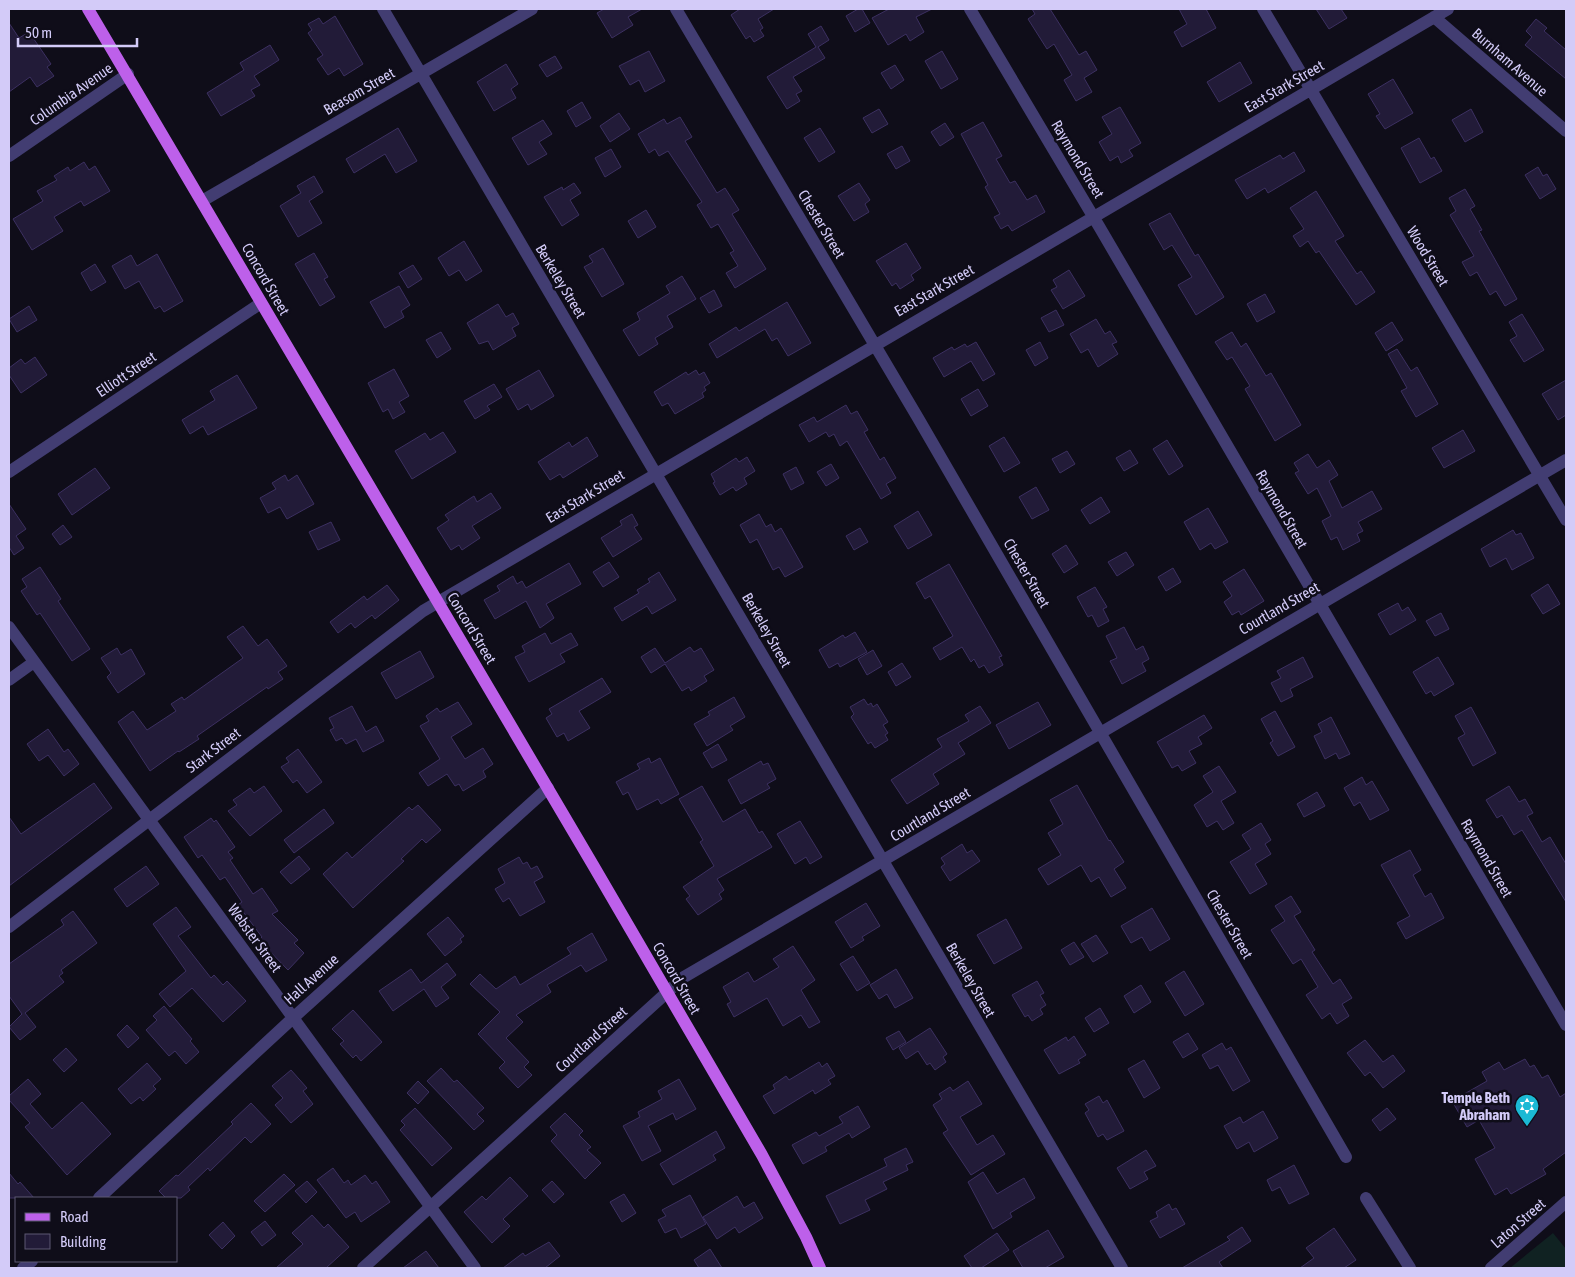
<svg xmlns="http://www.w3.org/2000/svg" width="1575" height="1277" viewBox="0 0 1575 1277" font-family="'Asap Condensed',sans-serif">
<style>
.green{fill:#102222}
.building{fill:#221b38;stroke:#3c3061}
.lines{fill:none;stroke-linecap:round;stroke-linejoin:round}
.minor{stroke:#423d72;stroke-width:12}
.major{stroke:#bd60ea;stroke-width:12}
.labels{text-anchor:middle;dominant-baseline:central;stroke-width:5;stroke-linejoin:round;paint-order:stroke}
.street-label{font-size:15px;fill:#d3cbf8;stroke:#0f0d19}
.poi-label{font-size:15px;font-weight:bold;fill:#d3cbf8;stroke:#0f0d19;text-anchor:end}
</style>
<rect width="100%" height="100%" fill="#0f0d19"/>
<path class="green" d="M1553 1233 1566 1249V1268H1510Z"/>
<path class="building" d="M604 9H642L628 17 633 25 612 38 597 13Z
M740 9H774L758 19 763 28 760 30 764 36 754 42 750 36 746 39 731 15Z
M858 9H862L870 23 855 32 846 16Z
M889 9H932L916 17 924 32 910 41 906 34 888 45 872 18Z
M1032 9H1050L1079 55 1086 51 1097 70 1084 78 1092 92 1076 101 1064 80 1072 75 1054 44 1047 49 1028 19 1035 14Z
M1179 9H1206L1216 28 1182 47 1174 32 1187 24Z
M1316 9H1341L1347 18 1329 29Z
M335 16 363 64 344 76 339 68 328 75 317 59 323 55 308 33 312 30 308 24 319 18 323 24Z
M1536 19 1547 28 1544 31 1566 50V79L1525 45 1532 37 1526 31Z
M9 23 19 38 29 32 51 64 47 67 54 76 37 87 30 77 9 92Z
M821 26 829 40 818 47 825 58 793 77 802 91 796 94 800 101 787 109 767 77 816 47 808 34Z
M270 45 279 60 254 76 260 85 251 90 255 96 221 116 207 93 244 70 240 63Z
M649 51 665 81 645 92 639 80 630 85 619 66Z
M942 51 958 79 941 89 925 61Z
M555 56 562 68 547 77 539 65Z
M1240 62 1252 83 1219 102 1207 82Z
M506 64 518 84 511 89 516 98 494 111 477 82Z
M895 65 904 80 891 89 881 73Z
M1393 79 1413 113 1385 129 1376 116 1380 114 1368 94Z
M582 102 591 118 576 127 567 111Z
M1120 107 1141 143 1129 150 1133 156 1121 163 1118 156 1110 161 1099 142 1112 134 1102 117Z
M879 109 888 124 872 133 863 118Z
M1471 109 1483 132 1465 142 1452 120Z
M619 113 630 129 610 142 600 126Z
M680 117 692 137 685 141 717 193 725 188 739 210 732 214 766 269 735 288 726 273 738 266 730 253 734 251 718 224 711 228 697 205 702 202 668 151 659 156 655 149 649 153 638 134 664 119 667 124Z
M543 120 552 134 539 142 547 154 528 165 512 138Z
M983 122 1002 156 996 159 1010 183 1015 181 1027 200 1036 195 1045 212 1012 231 1008 225 1001 229 994 217 1000 214 985 187 988 185 961 134Z
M945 123 954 137 940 146 931 132Z
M398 128 417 161 396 173 385 154 354 173 346 159Z
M820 128 835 152 819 162 804 138Z
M1419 138 1431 159 1434 157 1442 171 1420 183 1401 148Z
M902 146 910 161 896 169 887 154Z
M611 149 621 167 605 177 595 158Z
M1294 152 1305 171 1268 193 1265 188 1247 199 1235 180 1280 155 1283 159Z
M84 162 89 170 95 166 110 191 84 206 81 201 54 217 63 231 32 250 13 219 43 201 37 191 57 180 54 176 68 167 70 171Z
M1538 167 1543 176 1547 174 1556 189 1540 199 1525 175Z
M314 176 323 192 309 201 322 223 298 237 280 206 301 193 297 186Z
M574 183 581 193 570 200 579 215 562 226 544 197 562 187 563 190Z
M859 183 870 200 865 204 869 212 854 221 838 196Z
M1465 189 1475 206 1470 209 1482 230 1479 231 1517 299 1505 306 1496 291 1490 295 1477 272 1470 276 1462 262 1474 256 1450 215 1456 211 1449 198Z
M1316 191 1344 236 1335 241 1357 274 1361 271 1375 292 1356 305 1319 251 1316 253 1308 241 1300 247 1293 236 1304 229 1290 208Z
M646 210 656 227 638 238 628 221Z
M1170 213 1195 256 1198 254 1224 297 1196 315 1178 285 1192 277 1172 245 1164 250 1149 224Z
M464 241 482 271 466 281 459 270 449 276 438 258Z
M906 243 921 268 911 275 914 280 900 289 896 283 892 286 876 261Z
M603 248 624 284 602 297 584 267 593 262 589 256Z
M314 253 328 277 324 279 335 297 320 306 295 264Z
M157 254 183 301 164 312 160 306 155 309 139 281 125 289 112 266 131 255 137 266Z
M95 264 106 282 91 291 81 273Z
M413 265 422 279 408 288 399 273Z
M1069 270 1085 296 1063 309 1051 290 1057 287 1053 280Z
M682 276 696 299 667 316 673 327 655 338 658 344 639 356 623 330 640 320 637 313 670 293 666 286Z
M399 286 410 305 401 311 404 317 385 328 370 302Z
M714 290 722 306 709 313 700 298Z
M1265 294 1275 312 1257 322 1247 304Z
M787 302 811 343 788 356 777 338 772 341 765 329 717 358 709 344 736 327 739 331Z
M498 304 506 317 513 313 519 324 512 328 516 336 493 350 488 341 479 344 467 323Z
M29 306 37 320 17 332 9 319Z
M1056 310 1064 325 1049 332 1041 318Z
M1522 314 1544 350 1524 362 1510 340 1517 336 1509 322Z
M1096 319 1105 334 1110 331 1117 342 1112 344 1118 354 1098 367 1088 349 1081 353 1070 334Z
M1392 322 1403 340 1386 351 1375 333Z
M441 332 451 349 437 358 426 340Z
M1232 332 1241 347 1246 343 1266 376 1271 373 1301 425 1275 441 1245 389 1250 386 1232 357 1227 360 1215 342Z
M976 342 995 374 983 381 971 361 944 377 933 358 952 347 954 350 965 344 967 347Z
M1040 342 1048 358 1035 366 1026 350Z
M1397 349 1411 371 1417 367 1438 404 1416 417 1401 391 1407 388 1388 354Z
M35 357 47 375 21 393 9 375V368L21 359 25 364Z
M394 369 409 396 399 402 405 412 393 419 388 409 383 412 368 383Z
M539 370 554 396 531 410 528 404 518 410 506 389Z
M696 370 699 375 704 372 710 383 704 387 706 390 702 393 704 397 675 414 668 403 662 406 654 392 686 372 688 375Z
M237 375 257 408 208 435 203 426 190 434 182 420 215 400 210 391Z
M1566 380V415L1558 420 1542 394Z
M494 384 502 397 487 406 490 410 475 419 464 401Z
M978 389 988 406 971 416 961 399Z
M846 405 851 414 857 411 868 430 864 432 880 460 884 457 896 478 886 484 891 493 881 499 847 441 840 446 834 434 829 437 826 432 809 442 799 425 814 417 817 422Z
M1463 430 1475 451 1444 468 1432 448Z
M443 432 456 452 412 479 395 451 425 433 430 440Z
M587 437 598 456 563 478 560 474 550 480 538 462 569 442 572 447Z
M1004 437 1020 463 1004 472 989 446Z
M1167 440 1183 466 1169 475 1153 449Z
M1130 450 1138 463 1124 471 1116 458Z
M1067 451 1075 464 1060 473 1052 459Z
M1308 454 1317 468 1329 460 1338 475 1329 481 1342 508 1372 491 1382 509 1358 522 1363 531 1357 534 1360 541 1343 550 1337 537 1331 540 1322 521 1331 516 1317 488 1308 494 1295 473 1299 471 1294 463Z
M747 457 755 471 744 478 747 484 736 491 733 487 720 495 713 483 715 482 711 474 736 458 739 462Z
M831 464 839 478 826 486 817 472Z
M796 467 804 483 791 490 783 474Z
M95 468 110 488 72 515 58 494Z
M285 475 288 481 297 475 314 504 287 519 280 507 268 513 260 498 276 489 272 483Z
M1036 487 1049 510 1032 519 1019 497Z
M491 493 501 508 472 526 480 538 462 550 459 545 451 550 437 528 449 520 445 515 474 496 477 502Z
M1101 497 1110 512 1090 524 1081 510Z
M9 504 26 529 16 536 24 548 14 555 9 547Z
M1208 508 1228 542 1215 549 1211 543 1200 550 1184 522Z
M918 511 932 535 908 549 894 526Z
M632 514 638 525 634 527 642 539 613 557 601 538 622 525 620 521Z
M759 514 766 527 771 524 775 532 781 528 803 567 785 577 779 567 773 570 757 539 750 543 740 525Z
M331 522 340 540 318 550 309 532Z
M63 525 72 537 60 545 52 534Z
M860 528 868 542 854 550 846 536Z
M1513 530 1516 535 1521 533 1534 558 1512 570 1506 558 1490 567 1481 549Z
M1066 545 1078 564 1064 573 1052 554Z
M1126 552 1134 565 1117 576 1108 562Z
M609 562 619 577 603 587 593 572Z
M569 563 581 584 546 604 554 618 540 628 526 601 495 619 484 600 500 591 497 586 513 576 517 584 522 581 526 588Z
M949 564 1002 656 999 657 1003 665 989 673 984 665 979 668 974 659 971 662 962 647 940 660 933 648 953 636 930 596 925 599 916 583Z
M40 567 61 599 58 601 90 649 72 661 40 613 37 615 21 591 27 587 22 579Z
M1173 568 1181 582 1166 591 1158 577Z
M1244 569 1264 601 1241 615 1239 611 1232 615 1224 602 1232 596 1223 582Z
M659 572 676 600 652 614 647 606 622 621 614 608 639 593 637 590 650 582 648 579Z
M1548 584 1560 604 1543 614 1531 595Z
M387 585 399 600 375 619 372 615 355 628 351 623 338 633 330 622 364 596 367 600Z
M1095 587 1107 607 1103 609 1109 621 1098 627 1092 615 1088 617 1077 597Z
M1398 603 1402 611 1408 607 1416 620 1390 635 1378 614Z
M1441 613 1449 629 1435 636 1426 621Z
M243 626 258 646 267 639 287 666 278 672 283 679 268 689 267 687 197 736 199 739 179 752 178 751 150 771 118 722 133 711 147 730 176 711 171 704 182 697 184 700 243 658 227 637Z
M1124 627 1136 650 1143 646 1149 659 1142 663 1146 671 1122 684 1110 661 1117 658 1106 636Z
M855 632 867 652 840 667 838 663 829 668 819 650 843 635 845 638Z
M545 633 551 644 571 633 578 645 560 654 565 662 529 682 515 657 525 652 522 646Z
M690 647 694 652 701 648 714 670 704 676 707 681 691 691 689 687 682 691 665 664 651 673 641 657 655 648 665 663Z
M117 648 121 655 131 649 145 674 118 693 107 677 111 673 101 658Z
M873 650 882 666 867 675 858 659Z
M420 651 434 677 396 699 381 673Z
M1303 657 1313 677 1290 689 1293 696 1281 702 1271 683 1281 678 1277 671Z
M1438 657 1454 684 1434 696 1431 691 1426 694 1413 672Z
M902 663 911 677 896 686 888 672Z
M602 678 611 692 579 711 590 728 568 741 564 733 557 737 546 718 552 714 549 709Z
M734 697 745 717 730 726 733 730 707 746 694 724 710 715 708 712Z
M864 699 868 705 871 703 873 707 877 704 888 722 883 725 888 733 885 735 888 740 875 748 871 742 868 744 851 717 854 714 850 707Z
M458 702 472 724 451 737 465 759 483 748 493 764 483 771 486 777 463 791 459 784 455 786 447 774 428 786 419 773 440 759 420 726 429 721 426 716 437 708 440 712Z
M1038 702 1051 725 1009 749 996 725Z
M352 706 366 732 376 726 384 741 363 752 356 739 346 744 342 738 336 741 330 730 334 728 329 718Z
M980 706 991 723 958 743 965 754 933 774 939 784 907 804 891 780 942 747 937 739 969 721 965 715Z
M1471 707 1496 753 1473 766 1458 738 1465 734 1455 716Z
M1275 711 1295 747 1278 756 1270 743 1273 741 1261 719Z
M1204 715 1212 728 1198 737 1202 744 1189 751 1196 763 1182 771 1178 765 1172 768 1157 742Z
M1331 717 1350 754 1339 759 1336 753 1325 759 1314 736 1322 732 1318 724Z
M48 729 64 752 68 749 79 764 64 776 48 755 39 761 27 744Z
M718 744 727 760 712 768 703 753Z
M298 749 322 782 307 793 297 780 293 783 281 767 289 762 286 758Z
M649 758 651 763 660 758 679 794 661 804 658 799 637 810 628 792 623 795 616 782 640 769 637 764Z
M761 761 763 765 768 763 776 779 767 784 770 788 741 804 728 780Z
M1219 766 1236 792 1221 801 1234 823 1223 830 1217 821 1207 827 1194 805 1213 792 1203 776Z
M1362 777 1366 785 1372 781 1389 810 1370 820 1360 802 1354 806 1344 788Z
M94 783 112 808 9 886V817L21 834Z
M1077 785 1109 841 1110 840 1124 862 1114 869 1126 888 1111 897 1099 877 1091 882 1081 865 1048 885 1038 869 1061 855 1048 833 1063 824 1050 800Z
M264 786 282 811 250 836 228 811 237 805 233 800 239 796 250 788 254 793Z
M702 786 723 822 745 809 759 833 762 831 772 847 717 879 724 890 719 894 722 899 698 915 686 899 690 896 683 887 714 866 700 842 703 840 679 799Z
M1509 786 1519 802 1525 799 1533 813 1527 816 1542 842 1550 837 1566 864V902L1522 830 1514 835 1502 815 1497 818 1486 800Z
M1317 792 1325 806 1304 817 1297 804Z
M418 805 441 830 426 843 422 839 401 859 404 861 353 908 323 874 347 852 352 858 409 807 412 810Z
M324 809 334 823 294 853 284 840Z
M211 818 214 822 216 820 235 847 228 852 233 858 230 860 253 894 262 888 278 911 272 914 298 940 294 943 304 953 288 970 259 940 262 937 238 905 242 902 225 877 220 880 202 855 198 858 184 837Z
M800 821 822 857 810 864 806 857 795 864 777 834Z
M1261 823 1271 840 1265 844 1271 854 1255 864 1267 884 1250 894 1230 862 1251 849 1242 835Z
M962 844 967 853 972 850 980 861 950 881 941 867 945 864 941 858Z
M1410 850 1421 870 1413 875 1425 897 1431 893 1444 918 1406 939 1397 923 1410 916 1381 865Z
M299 856 310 869 291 884 280 872Z
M519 857 523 864 527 862 531 869 537 866 543 877 534 882 545 902 520 916 509 898 503 902 495 889 505 883 498 869Z
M146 866 159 884 127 907 114 889Z
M1291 896 1301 912 1294 916 1315 950 1312 952 1333 984 1340 979 1352 998 1342 1004 1349 1016 1337 1024 1330 1013 1322 1019 1306 995 1318 987 1301 959 1293 964 1271 930 1285 921 1275 906Z
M866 903 880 926 862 937 864 940 851 948 835 922Z
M176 907 191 927 178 936 211 978 214 975 223 985 227 981 246 1001 223 1022 192 988 170 1007 159 994 186 971 153 924Z
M1152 908 1170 939 1150 951 1142 937 1131 943 1121 926Z
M73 911 97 943 61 970 63 973 59 976 64 982 25 1013 36 1027 20 1040 9 1027 22 1014 9 996V964L64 925 61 920Z
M448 917 464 936 460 939 462 942 445 956 427 934Z
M1006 919 1022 948 994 964 977 935Z
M592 933 607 960 586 972 581 965 547 985 551 992 516 1015 523 1022 506 1038 529 1062 524 1067 532 1075 518 1088 499 1068 505 1062 478 1034 500 1012 470 984 480 974 496 989 515 976 520 985 571 954 567 948Z
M1096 935 1108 953 1093 962 1081 944Z
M1074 942 1084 957 1070 965 1061 950Z
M793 946 815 980 801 990 820 1022 809 1028 801 1015 783 1026 767 998 734 1017 727 1004 731 1002 723 987 748 972 754 982 779 967 773 959Z
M853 956 870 983 857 991 840 964Z
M447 963 456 975 441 987 449 998 436 1007 424 989 393 1011 379 991 411 969 421 983Z
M896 969 913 998 895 1008 887 994 879 999 870 985Z
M1184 971 1204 1004 1185 1016 1165 983Z
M1037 981 1044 993 1040 995 1046 1005 1040 1009 1043 1014 1032 1021 1028 1015 1025 1017 1012 995Z
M1141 985 1151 1002 1134 1013 1124 996Z
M164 1006 192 1039 190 1041 199 1052 186 1064 175 1051 169 1056 146 1030 157 1020 153 1016Z
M1100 1008 1109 1023 1094 1032 1085 1018Z
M353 1010 382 1042 361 1061 356 1055 353 1058 340 1044 344 1041 332 1029Z
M127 1025 139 1038 128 1048 117 1035Z
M930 1028 947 1054 943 1057 946 1062 935 1070 930 1063 927 1065 918 1051 906 1059 899 1048Z
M899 1031 906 1042 893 1050 886 1038Z
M1188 1033 1198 1049 1183 1058 1173 1042Z
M1074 1036 1086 1055 1078 1060 1080 1063 1059 1074 1044 1050 1066 1037 1068 1041Z
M1365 1040 1383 1062 1393 1055 1405 1071 1383 1088 1370 1072 1365 1076 1347 1053Z
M1222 1043 1226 1050 1231 1047 1250 1081 1233 1091 1218 1065 1210 1069 1202 1055Z
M66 1048 77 1060 64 1072 53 1060Z
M1525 1059 1530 1067 1534 1065 1542 1078 1548 1075 1560 1097 1566 1093V1152L1543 1169 1546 1174 1511 1194 1507 1188 1495 1195 1475 1159 1495 1148 1479 1120 1467 1127 1452 1101 1487 1081 1482 1072 1499 1062 1504 1070Z
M1144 1060 1160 1088 1144 1098 1128 1069Z
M819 1062 822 1067 827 1063 835 1076 828 1080 831 1084 815 1094 813 1090 774 1114 763 1096 775 1089 773 1085 786 1076 789 1080Z
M147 1063 161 1079 153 1086 156 1089 143 1101 140 1097 131 1104 118 1089Z
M441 1068 454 1082 457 1080 484 1108 477 1114 484 1121 474 1130 427 1081Z
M291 1070 307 1088 303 1091 313 1104 291 1123 275 1105 283 1098 272 1086Z
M28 1079 41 1094 30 1104 52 1129 82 1102 111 1134 67 1175 25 1127 30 1123 9 1100V1096Z
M679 1079 696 1109 676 1120 673 1113 648 1126 661 1151 642 1161 623 1126 640 1117 638 1112 662 1099 658 1091Z
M418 1081 429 1092 418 1104 407 1093Z
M968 1081 982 1104 960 1117 977 1145 993 1135 1005 1154 971 1175 943 1133 948 1130 933 1105 942 1099 939 1094 950 1087 953 1091Z
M1099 1096 1103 1103 1107 1100 1124 1131 1107 1140 1103 1134 1098 1137 1085 1113 1089 1110 1085 1104Z
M251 1103 271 1124 251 1143 245 1137 210 1171 208 1168 188 1187 190 1190 181 1198H166L159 1191 176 1175 178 1176 233 1124 231 1122Z
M858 1106 870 1127 852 1138 849 1133 825 1147 827 1151 803 1164 792 1145 816 1132 819 1136 843 1123 839 1117Z
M415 1108 452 1148 432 1166 400 1130 405 1125 401 1121Z
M1387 1108 1396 1119 1380 1131 1372 1120Z
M1263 1111 1278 1138 1254 1152 1249 1142 1237 1149 1224 1126 1240 1117 1243 1123Z
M565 1113 583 1131 579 1135 591 1147 587 1150 601 1163 585 1179 551 1141 557 1135 550 1127Z
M716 1131 725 1148 713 1155 716 1160 673 1185 660 1164Z
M906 1148 913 1162 906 1165 908 1170 883 1182 887 1189 865 1200 870 1210 840 1224 826 1196 887 1166 884 1159Z
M1146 1150 1156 1166 1144 1172 1148 1179 1130 1189 1117 1168Z
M1294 1165 1309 1194 1289 1204 1280 1187 1272 1191 1267 1180Z
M333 1168 344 1183 348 1180 351 1185 365 1175 372 1184 376 1181 390 1202 361 1222 355 1212 346 1218 317 1180Z
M983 1172 997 1194 1024 1178 1035 1198 1010 1213 1012 1217 993 1229 968 1182Z
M9 1173 18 1184 20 1182 34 1198H9Z
M284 1174 295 1185 265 1212 254 1201Z
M510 1177 528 1196 503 1219 510 1226 492 1243 464 1212 482 1196 486 1200Z
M307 1181 317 1192 306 1203 295 1191Z
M552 1181 564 1194 554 1203 542 1190Z
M624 1194 636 1213 622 1222 610 1202Z
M690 1195 706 1224 681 1238 676 1228 665 1233 658 1220 666 1216 662 1210Z
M737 1196 744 1208 754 1202 763 1218 739 1233 735 1227 717 1239 703 1217Z
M1169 1204 1172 1210 1176 1208 1185 1224 1160 1238 1150 1221 1158 1217 1156 1212Z
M312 1215 324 1228 328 1224 349 1247 326 1268H276L303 1244 292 1233Z
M265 1221 276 1235 262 1246 251 1232Z
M223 1222 235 1236 222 1249 209 1235Z
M1242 1227 1251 1241 1219 1262 1223 1268H1182L1230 1240 1227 1237Z
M1334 1228 1356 1260 1344 1268H1300L1314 1258 1306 1248Z
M1048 1230 1064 1257 1045 1268H1023L1013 1251Z
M997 1233 1009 1250 981 1268H972L964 1256Z
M549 1242 560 1256 545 1268H503L523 1253 525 1256Z
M710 1249 722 1268H699L694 1260Z
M426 1251 439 1268H403Z"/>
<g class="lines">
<path class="minor" d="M383 9 1122 1268
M676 9 918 418 1346 1157
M970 9 1100 228 1566 1025
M1263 9 1566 520
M1434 17 1566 131
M9 156 128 74
M202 201 532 9
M9 472 261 303
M9 627 475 1268
M9 680 34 662
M9 927 423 611 1448 9
M99 1198 293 1018 548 788
M1366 1198 1410 1268
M23 1268 32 1261
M363 1268 684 977 1566 460
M1491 1268 1566 1202"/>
<path class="major" d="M88 9 593 865 762 1155 806 1237 820 1268"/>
</g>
<defs>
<symbol id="synagogue-pin" viewBox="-11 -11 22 30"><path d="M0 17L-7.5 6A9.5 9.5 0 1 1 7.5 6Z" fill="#1bb9d4" stroke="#0f0d19"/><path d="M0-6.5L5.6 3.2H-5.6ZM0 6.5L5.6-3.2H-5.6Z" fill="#fff"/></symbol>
</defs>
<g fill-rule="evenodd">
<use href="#synagogue-pin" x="1513" y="1092" width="28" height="38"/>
</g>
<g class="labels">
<g class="street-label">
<text transform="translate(1510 62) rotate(41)">Burnham Avenue</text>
<text transform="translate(1284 86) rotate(-30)">East Stark Street</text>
<text transform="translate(359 91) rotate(-30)">Beasom Street</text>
<text transform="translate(71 94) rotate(-35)">Columbia Avenue</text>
<text transform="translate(1078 159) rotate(59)">Raymond Street</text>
<text transform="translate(822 224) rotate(59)">Chester Street</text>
<text transform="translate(1428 256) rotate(59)">Wood Street</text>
<text transform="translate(266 279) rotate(60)">Concord Street</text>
<text transform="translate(561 281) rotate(59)">Berkeley Street</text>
<text transform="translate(934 290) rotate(-30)">East Stark Street</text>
<text transform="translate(126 374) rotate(-34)">Elliott Street</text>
<text transform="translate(585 496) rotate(-31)">East Stark Street</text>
<text transform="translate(1282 509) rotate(60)">Raymond Street</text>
<text transform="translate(1027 573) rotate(60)">Chester Street</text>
<text transform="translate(1279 608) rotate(-30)">Courtland Street</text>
<text transform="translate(472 628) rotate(59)">Concord Street</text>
<text transform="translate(767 630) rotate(60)">Berkeley Street</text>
<text transform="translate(213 750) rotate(-37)">Stark Street</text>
<text transform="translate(930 814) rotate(-31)">Courtland Street</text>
<text transform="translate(1487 858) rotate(60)">Raymond Street</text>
<text transform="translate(1230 924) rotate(60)">Chester Street</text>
<text transform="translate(255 938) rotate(54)">Webster Street</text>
<text transform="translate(677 978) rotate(60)">Concord Street</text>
<text transform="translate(311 979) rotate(-42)">Hall Avenue</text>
<text transform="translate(971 980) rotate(60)">Berkeley Street</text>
<text transform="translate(591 1039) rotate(-42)">Courtland Street</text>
<text transform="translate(1518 1223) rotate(-41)">Laton Street</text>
</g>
<g class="poi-label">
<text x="1510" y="1097">Temple Beth<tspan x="1510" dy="17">Abraham</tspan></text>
</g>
</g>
<rect width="1575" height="1277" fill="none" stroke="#d3cbf8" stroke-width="20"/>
<rect x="15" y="1197" width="162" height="65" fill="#0f0d19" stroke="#5d5972"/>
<rect x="25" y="1213" width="25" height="8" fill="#bd60ea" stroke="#5d5972"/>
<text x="60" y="1222" font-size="15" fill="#d3cbf8">Road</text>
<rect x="25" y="1234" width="25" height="15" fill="#221b38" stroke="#5d5972"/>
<text x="60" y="1247" font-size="15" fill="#d3cbf8">Building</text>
<path d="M18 38v8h119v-8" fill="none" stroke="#d3cbf8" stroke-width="2.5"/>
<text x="25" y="38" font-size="15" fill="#d3cbf8" stroke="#0f0d19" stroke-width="4" paint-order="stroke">50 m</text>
</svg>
